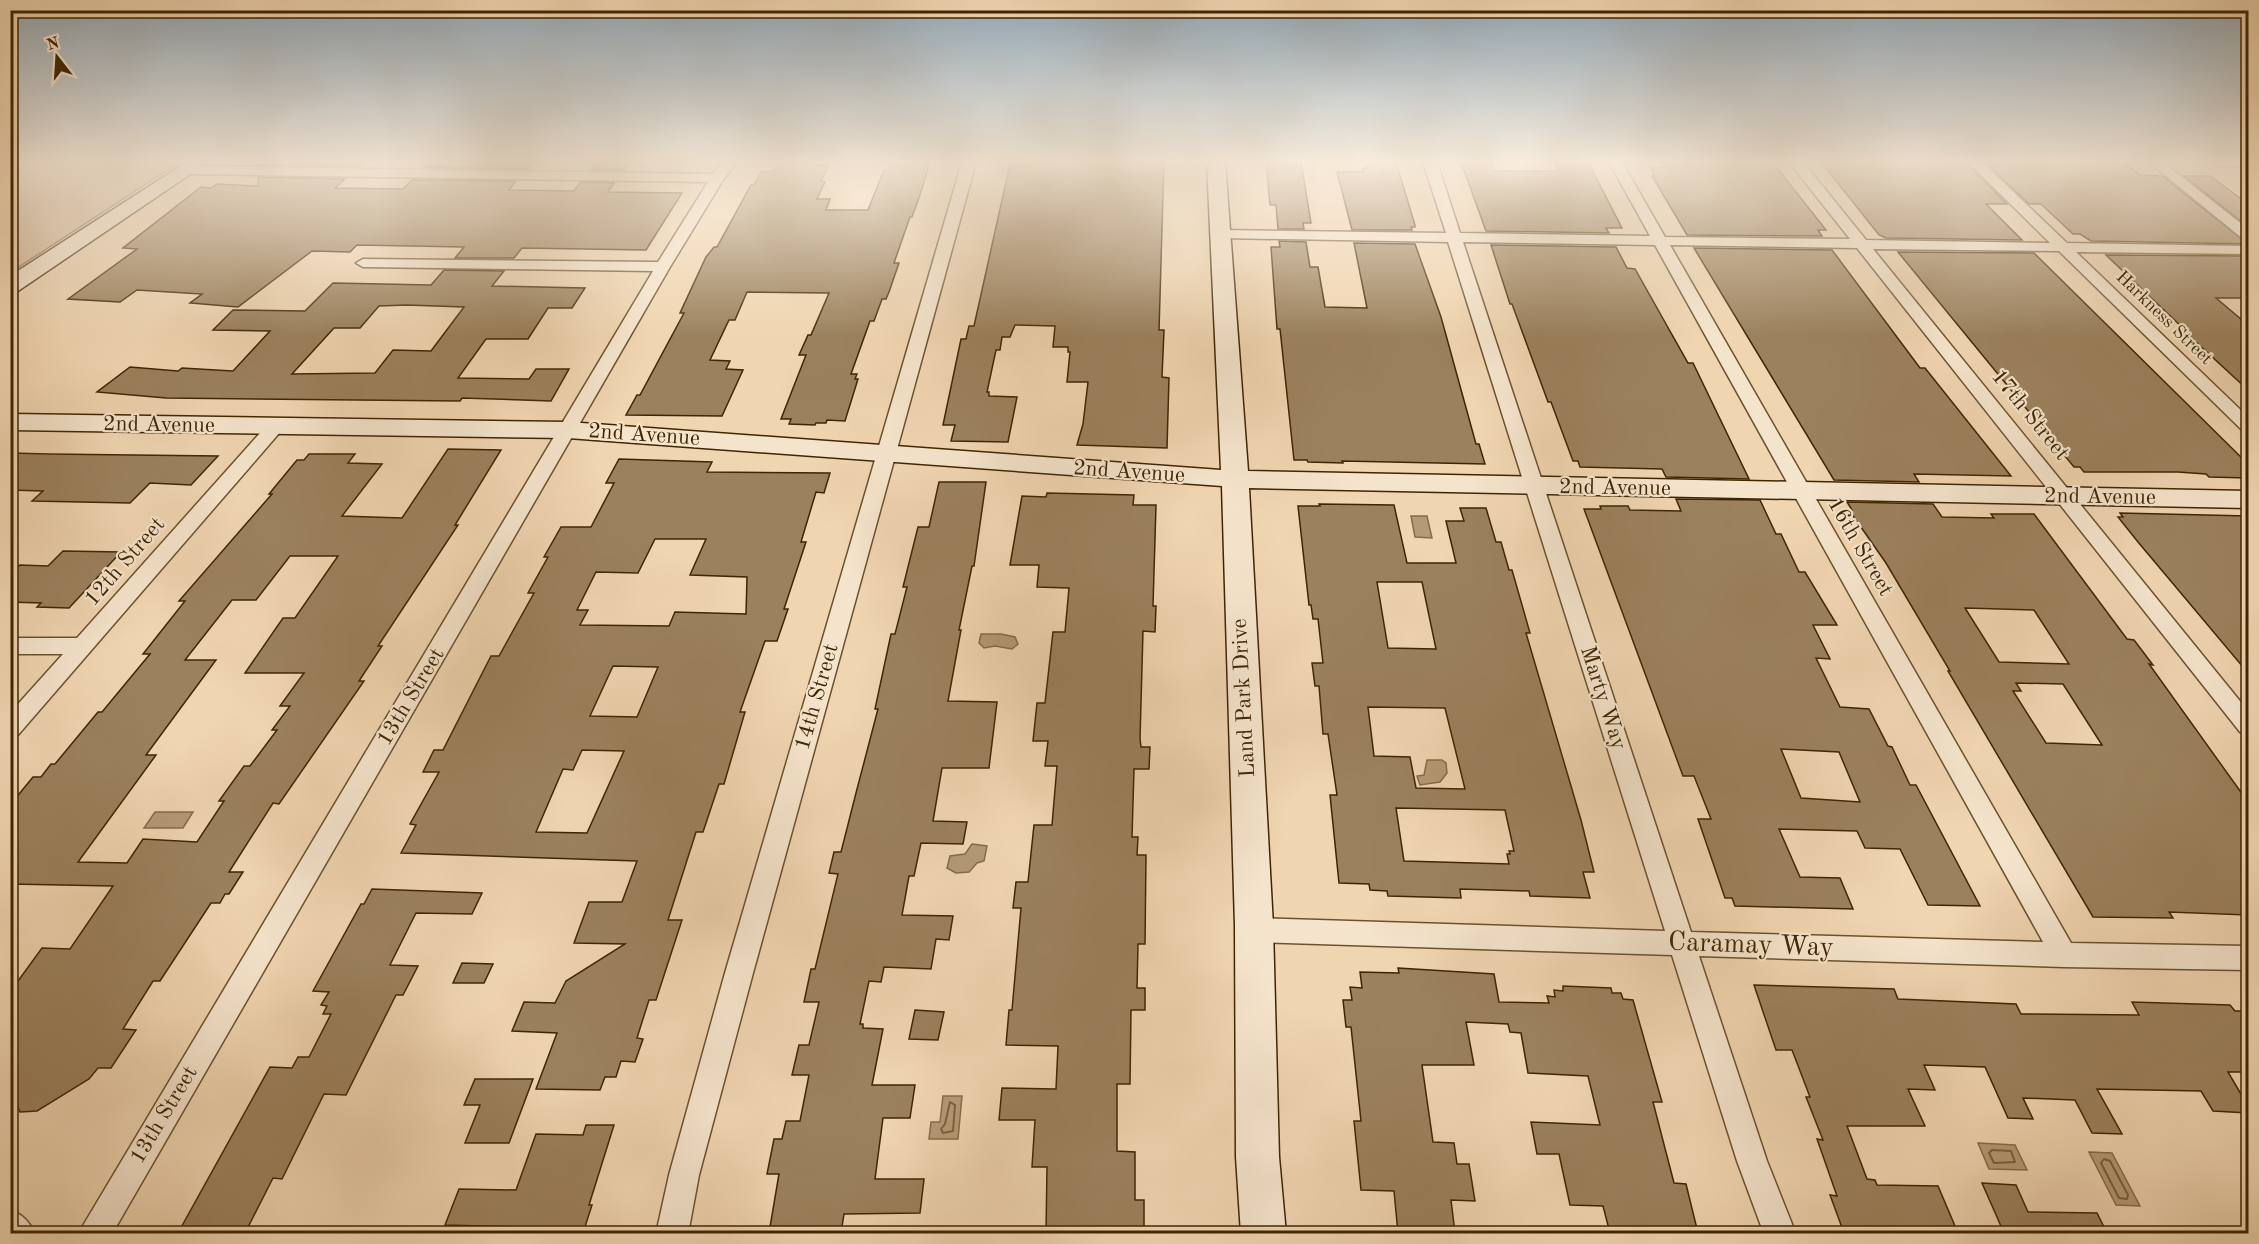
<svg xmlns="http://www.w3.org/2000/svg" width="2259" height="1244" viewBox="0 0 2259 1244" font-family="'Old Standard TT',serif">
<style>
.green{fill:#d2b793;stroke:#886e4b;stroke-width:1.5}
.water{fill:#b49a76;stroke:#856c48;stroke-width:1.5}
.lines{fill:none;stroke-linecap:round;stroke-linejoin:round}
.shore{stroke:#7a603c;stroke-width:2}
.building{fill:#9b815d;stroke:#3f2603;stroke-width:1.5;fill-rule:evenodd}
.street-casing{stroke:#6b522e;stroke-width:3}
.secondary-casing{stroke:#3f2603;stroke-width:3}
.street{fill:#f5e4cc;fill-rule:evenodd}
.secondary{fill:#f5e4cc;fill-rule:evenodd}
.labels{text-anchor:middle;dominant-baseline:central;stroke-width:4.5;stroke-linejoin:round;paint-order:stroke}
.far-street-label{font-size:18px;fill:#3f2603;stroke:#f5e4cc}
.street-label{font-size:22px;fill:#3f2603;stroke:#f5e4cc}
.near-street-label{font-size:27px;fill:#3f2603;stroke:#f5e4cc}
</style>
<rect width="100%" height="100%" fill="#f0d5b1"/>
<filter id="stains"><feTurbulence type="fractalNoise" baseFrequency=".00333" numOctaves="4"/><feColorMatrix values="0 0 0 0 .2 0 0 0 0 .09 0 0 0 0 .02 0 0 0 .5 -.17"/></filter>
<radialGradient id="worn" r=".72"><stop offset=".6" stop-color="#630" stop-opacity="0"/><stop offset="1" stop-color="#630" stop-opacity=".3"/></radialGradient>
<path class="green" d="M11 162H180L11 272Z"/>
<path class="water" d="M1411 516H1427L1432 538 1415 537Z
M981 634H1001L1015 637 1018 644 1012 649 995 646 984 648 979 643Z
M1427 760H1442L1446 763 1447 773 1440 782 1420 785 1417 776 1424 775Z
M155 812H193L183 828H144Z
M972 844 987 846 984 861 977 863 969 872 956 873 947 868 950 856 965 854Z
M943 1096H962L958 1139H929L931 1122H940Z
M1978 1143 2015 1145 2027 1170 1989 1169Z
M2089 1152 2112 1153 2140 1206 2116 1205Z"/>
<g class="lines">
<path class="shore" d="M950 1102 955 1105 953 1131 943 1133 941 1129 945 1124Z
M1992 1150 2011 1151 2015 1162 1994 1163 1989 1153Z
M2104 1159 2110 1161 2128 1195 2127 1199 2119 1198 2101 1163Z"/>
</g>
<path class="building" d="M258 162H364L359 166 258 165Z
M429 162H534L527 169 424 167Z
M597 162H630L624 170H591Z
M780 162H817L816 165H829L821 181 825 182 817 199H830L826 210H868L884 170H888L891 162H930L920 195 912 217H910L894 263H899L889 292 886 299H882L874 321H870L851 374H857L855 379H858L845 421 827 420 826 423H816L815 425 789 424 791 419H781L806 355H799L808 335H811L829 293 747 292 735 320H729L710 360 730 361 726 369 743 370 722 416 626 415 637 395H640L684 313H680L706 257 714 247H717L751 185H754L761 172 774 171Z
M1047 162H1164L1159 330H1164L1162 377 1169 378 1167 448 1077 445 1083 424 1088 382H1067L1070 352H1068V347H1053L1055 326 1015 325 1010 337H1002L1000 350H996L987 392H989V396L1017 397 1008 442 951 441 955 425H943L961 339H966L969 326H974L1010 164H1046Z
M1266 162H1301L1311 223H1303L1304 229H1278L1276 205H1270Z
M1366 162H1396L1415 225V227H1411L1412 230H1352L1337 172H1363L1362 168H1368Z
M1461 162H1491L1494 171H1559L1555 162H1588L1622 228H1606L1609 233 1486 231Z
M1682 162 1770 164 1773 168H1777L1826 230H1818L1822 236 1687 235 1652 176H1655L1650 167 1662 168 1659 163H1683Z
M1821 162H1966L2007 204H1986L2022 240 1886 238 1879 235Z
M1985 162H2123L2140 175 2162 176 2248 244 2091 241 2080 234H2073L2041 204H2029Z
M2184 176H2210L2248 204V227Z
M258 177 345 179 335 188 403 189 412 180 516 181 509 190 574 191 581 182 614 183 608 192 682 193 646 250 522 248 514 258H455L464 247 357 245 350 252 312 251 238 307 190 303 202 294 137 290 120 302 68 299 137 249 123 248 201 187 211 188 217 184 258 186Z
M1279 241 1306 242 1310 267H1318L1325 307 1367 308 1354 243 1415 244 1441 317 1476 444H1479L1485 464 1342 461 1343 463 1308 462 1307 460H1294L1280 329H1277L1271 247H1280Z
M1491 245 1616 247 1627 268 1635 269 1688 363H1693L1749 479 1666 477 1662 469 1580 467 1578 461H1573L1551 402H1548L1512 304H1510Z
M1694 248 1832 250 1920 368H1925L2011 476 1914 474 1919 482 1834 480Z
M1898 252 2034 253 2248 464V478L2209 477 2206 474 2178 472H2084L2080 467H2074Z
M2106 255 2248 256V298H2216L2248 325V390L2183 330H2185Z
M444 270 504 271 492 286 585 288 572 308H548L528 339H486L458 378 529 379 536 369H569L551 401 462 398 460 401 166 398 97 392 130 367 178 371 182 368 233 371 270 331 213 330 233 310 305 311 333 283 431 285ZM406 305 464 307 431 351 393 350 375 373 292 374 334 328H360L379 306Z
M448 449 501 450 455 525H458L378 646H382L359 681H364L279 804 273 803 229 872H243L229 894H225L220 903H211L160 981H153L123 1029 136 1030 111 1068H98L89 1079 37 1111 20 1112 14 1098 10 1096V992L42 948 70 949 113 886 10 884V805L33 777H41L51 764H55L98 712H102L150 654H143L185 601H179L272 494H269L297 460H304L309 454H355L348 463 382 464 342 516 402 518ZM290 556H338L295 618H283L245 673H304L280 706H290L272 730H277L250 766H244L219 801H224L197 842 143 839 127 863 78 862 156 755H146L216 660H185L232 600H256Z
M10 453 48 454 218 456 191 485 150 483 130 503 32 501 43 491 10 490Z
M619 459 712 462 707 472 830 473 824 493 816 492 801 542H806L784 609H788L777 641H765L740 712H745L724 784H719L703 832H696L668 920H682L656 1000H649L637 1038 643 1039 635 1062 621 1061 616 1077H605L600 1090 536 1089 557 1033 512 1031 524 1002 555 1003 566 981 625 944 574 943 589 902H622L637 861 401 853 416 825 410 824 439 772H423L434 750H443L491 656H499L534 593H528L548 557H544L561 527H591L614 483H606ZM655 539H706L690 575 747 577 746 614 675 612 669 626 580 625 588 610H577L596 572 638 573ZM613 666 658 667 637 717 590 716ZM582 750 624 751 587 833 536 832 563 769 573 770Z
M939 482H986L974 566H972L959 630H961L948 701 997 702 989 768H942L933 821 967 822 963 844 921 843 914 876H909L902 915 953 916 949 940 936 939 931 969 884 967 881 982 869 981 860 1024H863V1028L883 1029 872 1085H915L910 1118H883L875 1179H924L920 1213 844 1214 841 1233H769L779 1174H767L774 1139H782L786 1121H800L809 1075H792L799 1045H809L819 1002H804L811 969H815L838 874 829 873 834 852H841L856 793 878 709H875L891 634H895L907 587H903L918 527H929Z
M1047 493 1134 495 1133 505H1156L1153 606H1156L1155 632 1143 631 1140 739 1141 747H1150L1149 769H1134L1132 837H1138L1137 855H1146L1145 944H1138L1137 988H1145V1010H1131L1130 1084H1117V1151L1135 1152V1200H1144V1230H1137V1233H1046L1047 1167H1032L1035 1120H999L1002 1088 1056 1089 1058 1046 1006 1045 1009 1010H1012L1021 908H1013L1016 882H1028L1034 825H1052L1057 766H1045L1048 741H1033L1037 703H1045L1053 632H1065L1069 588 1037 587 1039 565H1010L1022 496 1046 497Z
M1676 499 1760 500 1776 534H1781L1799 572H1805L1837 625H1813L1830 659 1816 658 1840 707 1869 709 1888 746 1892 747 1910 785H1916L1980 906 1928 905 1900 849 1865 848 1857 831 1779 829 1800 877 1840 878 1853 909 1735 906 1732 898H1725L1698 819H1711L1694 776H1683L1584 509H1601L1600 506H1628L1630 510 1681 511ZM1781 749 1839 752 1860 802 1801 798Z
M1847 502 1933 504 1942 517 1994 518 1991 514H2034L2127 639 2134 640 2153 665 2149 664 2248 802V915L2169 912 2173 918 2093 917 1948 671H1950L1886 563 1849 510H1852ZM1965 608 2034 610 2069 664 1999 662ZM2016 683 2063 684 2102 745 2046 743 2013 691H2021Z
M1319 504 1394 505 1407 563H1456L1446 521H1464L1460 508H1486L1496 542H1501L1509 570H1512L1530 633H1526L1581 820 1594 872H1583L1590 898 1530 896 1529 891 1460 889 1461 898 1388 896 1387 891 1370 890 1369 884 1339 883 1330 795H1337L1328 734H1323L1319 686H1315L1312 663H1323L1318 619H1313L1311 605H1309L1298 506H1320ZM1377 582H1422L1436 649 1388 648ZM1368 707 1445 708 1465 789 1416 788 1410 757 1374 756ZM1396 808 1505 810 1514 851H1509L1510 854H1507L1509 864 1404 861Z
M2120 513 2248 516V673L2138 542 2118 517H2123Z
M63 551 121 552 69 608 37 607 41 603 10 602V574L20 565 48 566Z
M372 889 482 893 472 914 416 913 390 965 418 966 403 995H396L346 1095 324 1094 282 1179 273 1178 245 1233H178L270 1067 292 1068 298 1057H309L331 1014H323L327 1006 321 1005 329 992 313 991 361 904H364Z
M462 963 493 964 484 983H453Z
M1398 968 1494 974 1499 1002 1549 1003 1547 996 1555 997 1554 990 1563 991V986L1611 988 1612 993H1621L1623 999 1633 1000 1662 1102H1653L1674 1183 1686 1184 1698 1233H1610L1603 1206 1570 1205 1559 1154H1537L1531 1122 1600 1125 1588 1076 1528 1073 1521 1033 1510 1032 1508 1024 1466 1022 1474 1065H1422L1433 1142 1454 1143 1457 1164H1469L1475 1201 1451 1200 1455 1233H1398L1394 1191 1361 1190 1354 1121H1361L1351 1027H1346L1343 1000H1352L1350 987 1362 988 1360 972 1399 973Z
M1754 985 1894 989 1898 999 2016 1004 2021 1014 2139 1015 2132 1002 2230 1005 2235 1011H2248V1072H2228L2248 1106V1113L2213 1111 2201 1091 2097 1089 2122 1134 2092 1133 2075 1100 2023 1098 2033 1119 2008 1118 1985 1067 1924 1065 1935 1090 1908 1089 1925 1126H1847L1867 1179 1875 1180 1877 1185 1938 1186 1958 1233H1844L1830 1195 1837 1196 1817 1139 1823 1140 1806 1097H1810L1792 1050H1776Z
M915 1010 944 1012 938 1040 909 1039Z
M475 1079H533L509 1143H465L480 1105H464Z
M586 1125H614L589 1205H592L583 1233H522L524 1227 445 1225 459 1189 516 1190 536 1134 583 1135Z
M1982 1183 2016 1185 2028 1212 2097 1213 2107 1233H2004Z"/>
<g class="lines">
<defs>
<path id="street" d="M723 162H737L723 180 670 267 112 1234H78L653 271 363 267 356 263 363 259 658 262 708 182 188 174 181 170 188 166 713 174Z
M962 162H976L753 973 699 1175 688 1234H656L669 1175 725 973Z
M1423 162H1437L1460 233 1650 236 1609 162H1622L1665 237 1850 239 1789 162H1803L1866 240 2050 243 1968 162H1982L2067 243 2248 246V254L2076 252 2248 417V431L2242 430 2059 251 1873 249 2248 711V735L2240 732 1857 248 1670 245 2071 943 2248 946V970L2064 967 1699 956 1767 1161 1796 1234H1764L1737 1161 1672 955 1254 942 1245 938 1241 930 1245 922 1254 918 1665 931 1448 242 1221 238 1214 234 1221 230 1446 233ZM1463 242 1655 245 2043 942 1691 932Z
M2149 162H2163L2248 229V240L2243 239Z
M2212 162H2248V166H2219Z
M275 422 281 423 284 427 281 431 18 735 10 738V713L63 654H10V638H77L269 423Z
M10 1210C23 1215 29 1221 35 1234H10Z"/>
<path id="secondary" d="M187 162H208L18 291 10 292V276Z
M1207 162H1225L1248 471 2248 491V508L1249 488 1273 926 1279 1157 1286 1234H1241L1236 1157 1235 926 1222 486 568 438 10 430V414L568 422 1221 470Z"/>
</defs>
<use href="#street" class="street-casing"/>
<use href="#secondary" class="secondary-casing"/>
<use href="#street" class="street"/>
<use href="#secondary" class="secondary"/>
</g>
<linearGradient id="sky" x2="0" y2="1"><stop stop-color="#93aaba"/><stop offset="0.48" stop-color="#f8ecdc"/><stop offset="1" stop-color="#f8ecdc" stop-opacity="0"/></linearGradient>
<rect width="2259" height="336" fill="url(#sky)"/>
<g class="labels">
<g class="far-street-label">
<text transform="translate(2164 318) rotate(44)">Harkness Street</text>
</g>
<g class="street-label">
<text transform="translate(2030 415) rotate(51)">17th Street</text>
<text transform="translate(159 425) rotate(1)">2nd Avenue</text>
<text transform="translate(644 435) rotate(4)">2nd Avenue</text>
<text transform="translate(1129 472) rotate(4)">2nd Avenue</text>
<text transform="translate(1615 488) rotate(1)">2nd Avenue</text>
<text transform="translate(2100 497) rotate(1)">2nd Avenue</text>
<text transform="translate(1860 547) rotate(60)">16th Street</text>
<text transform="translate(125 562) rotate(-49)">12th Street</text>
<text transform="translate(411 697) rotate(-59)">13th Street</text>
<text transform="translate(817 697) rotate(-74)">14th Street</text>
<text transform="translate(1244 698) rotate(-93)">Land Park Drive</text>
<text transform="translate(1603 698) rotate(72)">Marty Way</text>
<text transform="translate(164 1115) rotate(-59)">13th Street</text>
</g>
<g class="near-street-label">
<text transform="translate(1751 945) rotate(2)">Caramay Way</text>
</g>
</g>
<rect width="2259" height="1244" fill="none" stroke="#f0d5b1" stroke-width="36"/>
<rect x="12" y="12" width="2235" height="1220" fill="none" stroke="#3f2603" stroke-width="3"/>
<rect x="18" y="18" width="2223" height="1208" fill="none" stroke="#3f2603" stroke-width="1.5"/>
<g transform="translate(57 57) rotate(343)" stroke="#f5e4cc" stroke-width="4.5" paint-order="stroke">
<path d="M0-4.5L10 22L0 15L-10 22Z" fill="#3f2603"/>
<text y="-9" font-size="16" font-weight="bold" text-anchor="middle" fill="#3f2603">N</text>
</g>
<rect width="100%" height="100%" filter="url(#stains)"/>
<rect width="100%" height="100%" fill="url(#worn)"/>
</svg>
